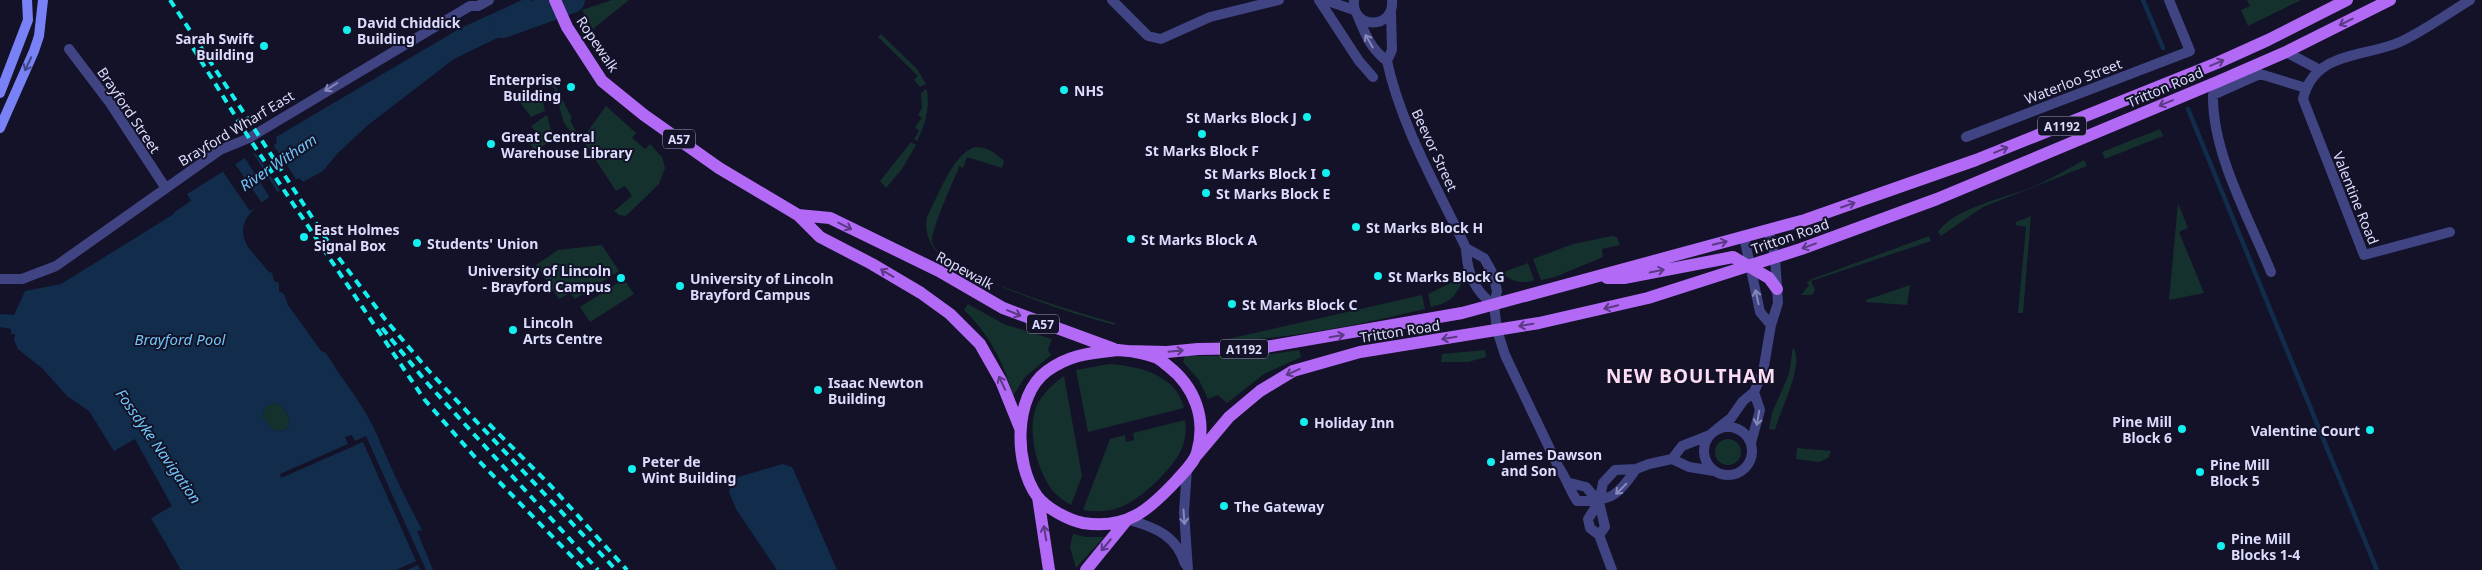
<svg xmlns="http://www.w3.org/2000/svg" width="2482" height="570" viewBox="0 0 2482 570" font-family="'Noto Sans',sans-serif">
<style>
.green{fill:#15312d}
.water{fill:#122d4b;fill-rule:evenodd}
.pier{fill:#131228}
.lines{fill:none;stroke-linecap:round;stroke-linejoin:round}
.stream{stroke:#122d4b;stroke-width:4.5}
.river{stroke:#122d4b;stroke-width:26}
.street{stroke:#404483;stroke-width:10}
.secondary{stroke:#7882f6;stroke-width:10}
.primary{stroke:#b269f5;stroke-width:12}
.rail{stroke:#13f0ef;stroke-width:4;stroke-dasharray:8 6;stroke-linecap:butt}
.oneway{stroke:#5b3984}
.oneway2{stroke:#8688ba}
.oneway3{stroke:#404485}
.poi-dot{fill:#13f0ef;stroke:#131228;stroke-width:2}
.labels{text-anchor:middle;dominant-baseline:central;stroke-width:4;stroke-linejoin:round;paint-order:stroke}
.shield{fill:#131228;stroke:#9f9fbd;stroke-width:1}
.shield-label{font-size:12px;font-weight:bold;fill:#dbdbfd}
.poi-label{font-size:14px;font-weight:bold;fill:#dbdbfd;stroke:#131228;text-anchor:start}
.street-label{font-size:14px;fill:#dbdbfd;stroke:#131228}
.water-label{font-size:15px;font-style:italic;fill:#70c6f6;stroke:#131228}
.district-label{font-size:19px;font-weight:bold;letter-spacing:1px;fill:#fdddf4;stroke:#131228}
</style>
<rect width="100%" height="100%" fill="#131228"/>
<path class="green" d="M612 0H629L593 29 582 10Z
M2247 0H2301L2248 26 2241 10 2250 6Z
M881 34 917 69 926 84 920 87 914 80 918 76 878 37Z
M549 74 572 118 570 120 579 137 576 139 564 123 554 88 542 82Z
M924 90H927C930 108 925 125 917 141L914 139 919 131 915 127 922 118 918 115 922 108 921 94Z
M527 94 543 102 545 111 531 117 519 101Z
M606 106 636 133 632 138 645 149 650 144 662 157 665 168 659 184 626 216 619 215 614 211 632 196 625 186 616 191 582 139Z
M547 115 553 139 535 152 528 140 537 133 531 126Z
M2160 129 2163 136 2105 159 2102 152Z
M911 142 916 145 902 169 886 188 880 181Z
M975 147C988 147 995 153 1004 161L1002 168 967 157 963 168 959 166 958 170C953 181 930 233 932 242 941 274 1083 314 1115 323V325C1064 312 1017 295 970 272 960 267 946 261 937 252 929 243 924 229 927 217 937 198 953 153 975 147Z
M2084 160 2087 166 1983 207 1941 236 1938 232C1953 209 2004 198 2030 188 2049 180 2066 170 2084 160Z
M2178 203 2188 228 2179 232 2204 293 2169 300Z
M2031 216 2023 313H2018L2026 227 2016 225V222Z
M1612 236 1617 237 1620 245 1602 249 1603 257 1555 277 1541 280 1533 259 1573 244Z
M1929 236 1931 241 1811 281 1815 290 1812 295H1801L1809 285 1807 282 1812 279Z
M602 245 619 271 575 299 570 293 559 299 536 265 558 250Z
M1528 263 1534 280C1521 285 1512 281 1501 273Z
M1465 276C1456 295 1453 302 1431 307L1428 294Z
M624 279 634 294 590 322 580 307Z
M1910 285 1907 305 1866 302V300Z
M1422 295 1425 309C1356 326 1286 339 1215 342Z
M968 304 1004 324 1052 339 1048 350 1051 355 1025 377 1013 396C1004 363 989 334 964 310Z
M1793 347C1805 365 1780 410 1775 430L1769 429 1772 413 1789 374Z
M1299 350 1301 357 1264 374 1227 403 1218 395 1208 399 1199 380 1183 362 1185 356H1257Z
M1485 350 1486 357 1468 362H1441L1442 354Z
M1109 364C1138 366 1176 374 1184 408L1088 432 1076 370Z
M1064 376 1082 476 1071 505C1064 501 1057 496 1052 490 1037 470 1026 429 1037 405 1043 393 1053 384 1064 376Z
M274 403 281 405 290 419 288 427 285 430 275 431 262 417 265 407Z
M1185 420C1187 431 1185 444 1179 454 1169 472 1138 502 1118 508 1107 512 1095 512 1083 510L1110 439 1125 435 1126 442 1134 440 1133 433Z
M1715 452a13 13 0 1 1 26 0a13 13 0 1 1-26 0Z
M1797 448 1831 451 1828 458 1819 462 1796 459Z
M1073 534 1086 537H1104L1076 568 1070 547Z"/>
<path class="water" d="M522 0H530L541 24 495 39 454 59 368 125 338 153 323 171 303 182 299 178C278 195 227 212 248 247 254 255 262 263 268 271L272 273 274 281 279 283V291L284 294 288 305 321 351 326 353C342 380 365 406 377 435 390 467 406 499 422 530L417 531 433 570H181L151 518 172 506 135 439 114 451 89 411 67 396 43 369 18 349 14 340 15 334H11V329L0 327V314L14 315 25 291 61 284 174 214 173 213 191 201 187 194 253 153 258 155 277 143 276 137 459 29ZM274 403 281 405 290 419 288 427 285 430 275 431 262 417 265 407Z
M783 464 792 467 794 471 837 570H777L736 509 729 492 731 484 738 477Z"/>
<path class="pier" d="M272 143 298 182 282 193 254 151 259 152Z
M253 153 278 193 270 198 245 158Z
M235 164 262 203 250 211 223 172Z
M352 435 355 441 366 436 426 570H420L418 565 407 570H396L416 561 363 442 281 478 280 474 348 444 345 437Z"/>
<g class="lines">
<path class="stream" d="M2143 0 2163 48
M2188 109 2377 570"/>
<path class="river" d="M503 25 572 0"/>
<path class="street" d="M1112 0 1148 36 1161 39 1210 17 1279 0
M1319 0 1359 61 1373 77
M1325 0 1354 10
M1354 0C1351 30 1395 30 1392 0
M1391 13 1392 50 1387 61C1401 126 1437 187 1466 248 1467 272 1474 291 1494 305
M1358 17C1366 35 1370 48 1387 61
M69 49 110 103 165 187
M2286 52 2318 69
M1966 137 2190 51 2169 0
M2450 232 2364 255 2303 99C2314 51 2363 58 2400 42 2424 31 2447 14 2470 0
M1744 237 1760 312 1771 325
M1466 248 1484 258 1493 274 1497 291 1494 305 1497 330 1505 355 1558 466C1567 479 1569 489 1577 501 1610 502 1618 496 1636 469
M2271 272C2249 218 2212 153 2213 95L2260 74 2306 88
M0 279H22L56 266 220 150 249 138 470 6H478L489 0
M1704 451a24 24 0 1 1 48 0a24 24 0 1 1-48 0Z
M1717 429 1731 418 1743 401 1754 392 1763 372 1771 325 1778 303 1775 257 1768 230
M1751 443 1760 410 1754 392
M1672 459 1682 446 1710 435
M1187 469 1184 512 1188 570
M1570 483 1586 487 1599 502 1605 527 1599 535
M1129 520C1155 527 1177 536 1185 564
M1612 570 1599 535 1590 528 1588 519 1599 502 1603 483 1615 470 1636 469 1649 464 1672 459 1689 467 1714 471"/>
<path class="secondary" d="M0 93 28 20 27 0
M0 128 34 51 39 36 43 0"/>
<path class="primary" d="M555 0 567 27 602 81 644 115 719 168 798 215 820 237 872 264 921 293 950 314 980 344 1001 381 1020 428
M798 215 830 218 939 271 1003 308 1114 349
M1607 278H1624L1733 257 1769 278 1777 289
M1118 350C1130 351 1144 353 1155 357 1160 359 1164 363 1168 366 1195 387 1207 419 1197 453 1194 463 1184 472 1177 480 1149 510 1127 530 1083 523 1068 520 1046 508 1037 496 1014 464 1013 396 1047 371 1070 354 1091 353 1118 350Z
M1127 351 1167 352 1198 349 1260 348 1462 313 1805 220 1976 160 2217 63 2268 40 2347 0
M1197 455 1229 417 1260 391 1293 371 1360 352 1539 323 1648 298 1801 249 1937 199 2217 82 2286 52 2390 0
M1038 497 1049 570
M1086 570 1126 521"/>
<path class="rail" d="M170 0 338 257 385 319 428 370 616 570
M193 48 249 138 424 399 474 456 585 570
M382 328 428 384 598 570
M489 424 551 486 627 570"/>
</g>
<defs><path id="oneway-shaft" d="M-6 0H5M1.5-3L5.5 0L1.5 3" fill="none" stroke-width="1.6" stroke-linecap="round" stroke-linejoin="round" transform="scale(1.25)"/></defs>
<g class="oneway">
<use href="#oneway-shaft" transform="translate(2346 22) rotate(153)"/>
<use href="#oneway-shaft" transform="translate(2217 63) rotate(-23)"/>
<use href="#oneway-shaft" transform="translate(2166 103) rotate(157)"/>
<use href="#oneway-shaft" transform="translate(2001 150) rotate(-22)"/>
<use href="#oneway-shaft" transform="translate(1848 205) rotate(-19)"/>
<use href="#oneway-shaft" transform="translate(845 226) rotate(27)"/>
<use href="#oneway-shaft" transform="translate(1720 243) rotate(-14)"/>
<use href="#oneway-shaft" transform="translate(1809 246) rotate(160)"/>
<use href="#oneway-shaft" transform="translate(1657 271) rotate(-12)"/>
<use href="#oneway-shaft" transform="translate(887 273) rotate(-149)"/>
<use href="#oneway-shaft" transform="translate(1611 307) rotate(167)"/>
<use href="#oneway-shaft" transform="translate(1014 313) rotate(23)"/>
<use href="#oneway-shaft" transform="translate(1526 325) rotate(170)"/>
<use href="#oneway-shaft" transform="translate(1337 336) rotate(-10)"/>
<use href="#oneway-shaft" transform="translate(1449 338) rotate(171)"/>
<use href="#oneway-shaft" transform="translate(1176 351) rotate(-6)"/>
<use href="#oneway-shaft" transform="translate(1293 372) rotate(156)"/>
<use href="#oneway-shaft" transform="translate(1002 383) rotate(-115)"/>
<use href="#oneway-shaft" transform="translate(1045 533) rotate(-100)"/>
<use href="#oneway-shaft" transform="translate(1106 545) rotate(130)"/>
</g>
<g class="oneway2">
<use href="#oneway-shaft" transform="translate(1369 41) rotate(-120)"/>
<use href="#oneway-shaft" transform="translate(331 87) rotate(148)"/>
<use href="#oneway-shaft" transform="translate(1757 297) rotate(-102)"/>
<use href="#oneway-shaft" transform="translate(1758 418) rotate(100)"/>
<use href="#oneway-shaft" transform="translate(1621 489) rotate(135)"/>
<use href="#oneway-shaft" transform="translate(1184 517) rotate(86)"/>
</g>
<use class="oneway3" href="#oneway-shaft" transform="translate(28 64) rotate(115)"/>
<g class="poi-dot">
<circle cx="347" cy="30" r="5"/>
<circle cx="264" cy="46" r="5"/>
<circle cx="571" cy="87" r="5"/>
<circle cx="1064" cy="90" r="5"/>
<circle cx="1307" cy="117" r="5"/>
<circle cx="1202" cy="134" r="5"/>
<circle cx="491" cy="144" r="5"/>
<circle cx="1326" cy="173" r="5"/>
<circle cx="1206" cy="193" r="5"/>
<circle cx="1356" cy="227" r="5"/>
<circle cx="304" cy="237" r="5"/>
<circle cx="1131" cy="239" r="5"/>
<circle cx="417" cy="243" r="5"/>
<circle cx="1378" cy="276" r="5"/>
<circle cx="621" cy="278" r="5"/>
<circle cx="680" cy="286" r="5"/>
<circle cx="1232" cy="304" r="5"/>
<circle cx="513" cy="330" r="5"/>
<circle cx="818" cy="390" r="5"/>
<circle cx="1304" cy="422" r="5"/>
<circle cx="2182" cy="429" r="5"/>
<circle cx="2370" cy="430" r="5"/>
<circle cx="1491" cy="462" r="5"/>
<circle cx="632" cy="469" r="5"/>
<circle cx="2200" cy="472" r="5"/>
<circle cx="1224" cy="506" r="5"/>
<circle cx="2221" cy="546" r="5"/>
</g>
<g class="labels">
<g class="shield">
<rect x="2038" y="116.5" width="48" height="19" rx="4"/>
<rect x="663" y="129.5" width="32" height="19" rx="4"/>
<rect x="1027" y="314.5" width="32" height="19" rx="4"/>
<rect x="1220" y="339.5" width="48" height="19" rx="4"/>
</g>
<g class="shield-label">
<text x="2062" y="126">A1192</text>
<text x="679" y="139">A57</text>
<text x="1043" y="324">A57</text>
<text x="1244" y="349">A1192</text>
</g>
<g class="poi-label">
<text x="357" y="22">David Chiddick<tspan x="357" dy="16">Building</tspan></text>
<text x="254" y="38" text-anchor="end">Sarah Swift<tspan x="254" dy="16">Building</tspan></text>
<text x="561" y="79" text-anchor="end">Enterprise<tspan x="561" dy="16">Building</tspan></text>
<text x="1074" y="90">NHS</text>
<text x="1297" y="117" text-anchor="end">St Marks Block J</text>
<text x="501" y="136">Great Central<tspan x="501" dy="16">Warehouse Library</tspan></text>
<text x="1202" y="150" text-anchor="middle">St Marks Block F</text>
<text x="1316" y="173" text-anchor="end">St Marks Block I</text>
<text x="1216" y="193">St Marks Block E</text>
<text x="1366" y="227">St Marks Block H</text>
<text x="314" y="229">East Holmes<tspan x="314" dy="16">Signal Box</tspan></text>
<text x="1141" y="239">St Marks Block A</text>
<text x="427" y="243">Students' Union</text>
<text x="611" y="270" text-anchor="end">University of Lincoln<tspan x="611" dy="16">- Brayford Campus</tspan></text>
<text x="1388" y="276">St Marks Block G</text>
<text x="690" y="278">University of Lincoln<tspan x="690" dy="16">Brayford Campus</tspan></text>
<text x="1242" y="304">St Marks Block C</text>
<text x="523" y="322">Lincoln<tspan x="523" dy="16">Arts Centre</tspan></text>
<text x="828" y="382">Isaac Newton<tspan x="828" dy="16">Building</tspan></text>
<text x="2172" y="421" text-anchor="end">Pine Mill<tspan x="2172" dy="16">Block 6</tspan></text>
<text x="1314" y="422">Holiday Inn</text>
<text x="2360" y="430" text-anchor="end">Valentine Court</text>
<text x="1501" y="454">James Dawson<tspan x="1501" dy="16">and Son</tspan></text>
<text x="642" y="461">Peter de<tspan x="642" dy="16">Wint Building</tspan></text>
<text x="2210" y="464">Pine Mill<tspan x="2210" dy="16">Block 5</tspan></text>
<text x="1234" y="506">The Gateway</text>
<text x="2231" y="538">Pine Mill<tspan x="2231" dy="16">Blocks 1-4</tspan></text>
</g>
<g class="street-label">
<text transform="translate(598 44) rotate(56)">Ropewalk</text>
<text transform="translate(2073 81) rotate(-21)">Waterloo Street</text>
<text transform="translate(2165 87) rotate(-23)">Tritton Road</text>
<text transform="translate(129 110) rotate(56)">Brayford Street</text>
<text transform="translate(236 128) rotate(-31)">Brayford Wharf East</text>
<text transform="translate(1435 150) rotate(65)">Beevor Street</text>
<text transform="translate(2356 198) rotate(68)">Valentine Road</text>
<text transform="translate(1790 236) rotate(-19)">Tritton Road</text>
<text transform="translate(965 270) rotate(29)">Ropewalk</text>
<text transform="translate(1400 331) rotate(-9)">Tritton Road</text>
</g>
<g class="water-label">
<text transform="translate(278 162) rotate(-34)">River Witham</text>
<text x="180" y="339">Brayford Pool</text>
<text transform="translate(159 446) rotate(55)">Fossdyke Navigation</text>
</g>
<g class="district-label">
<text x="1691" y="376">NEW BOULTHAM</text>
</g>
</g>
</svg>
